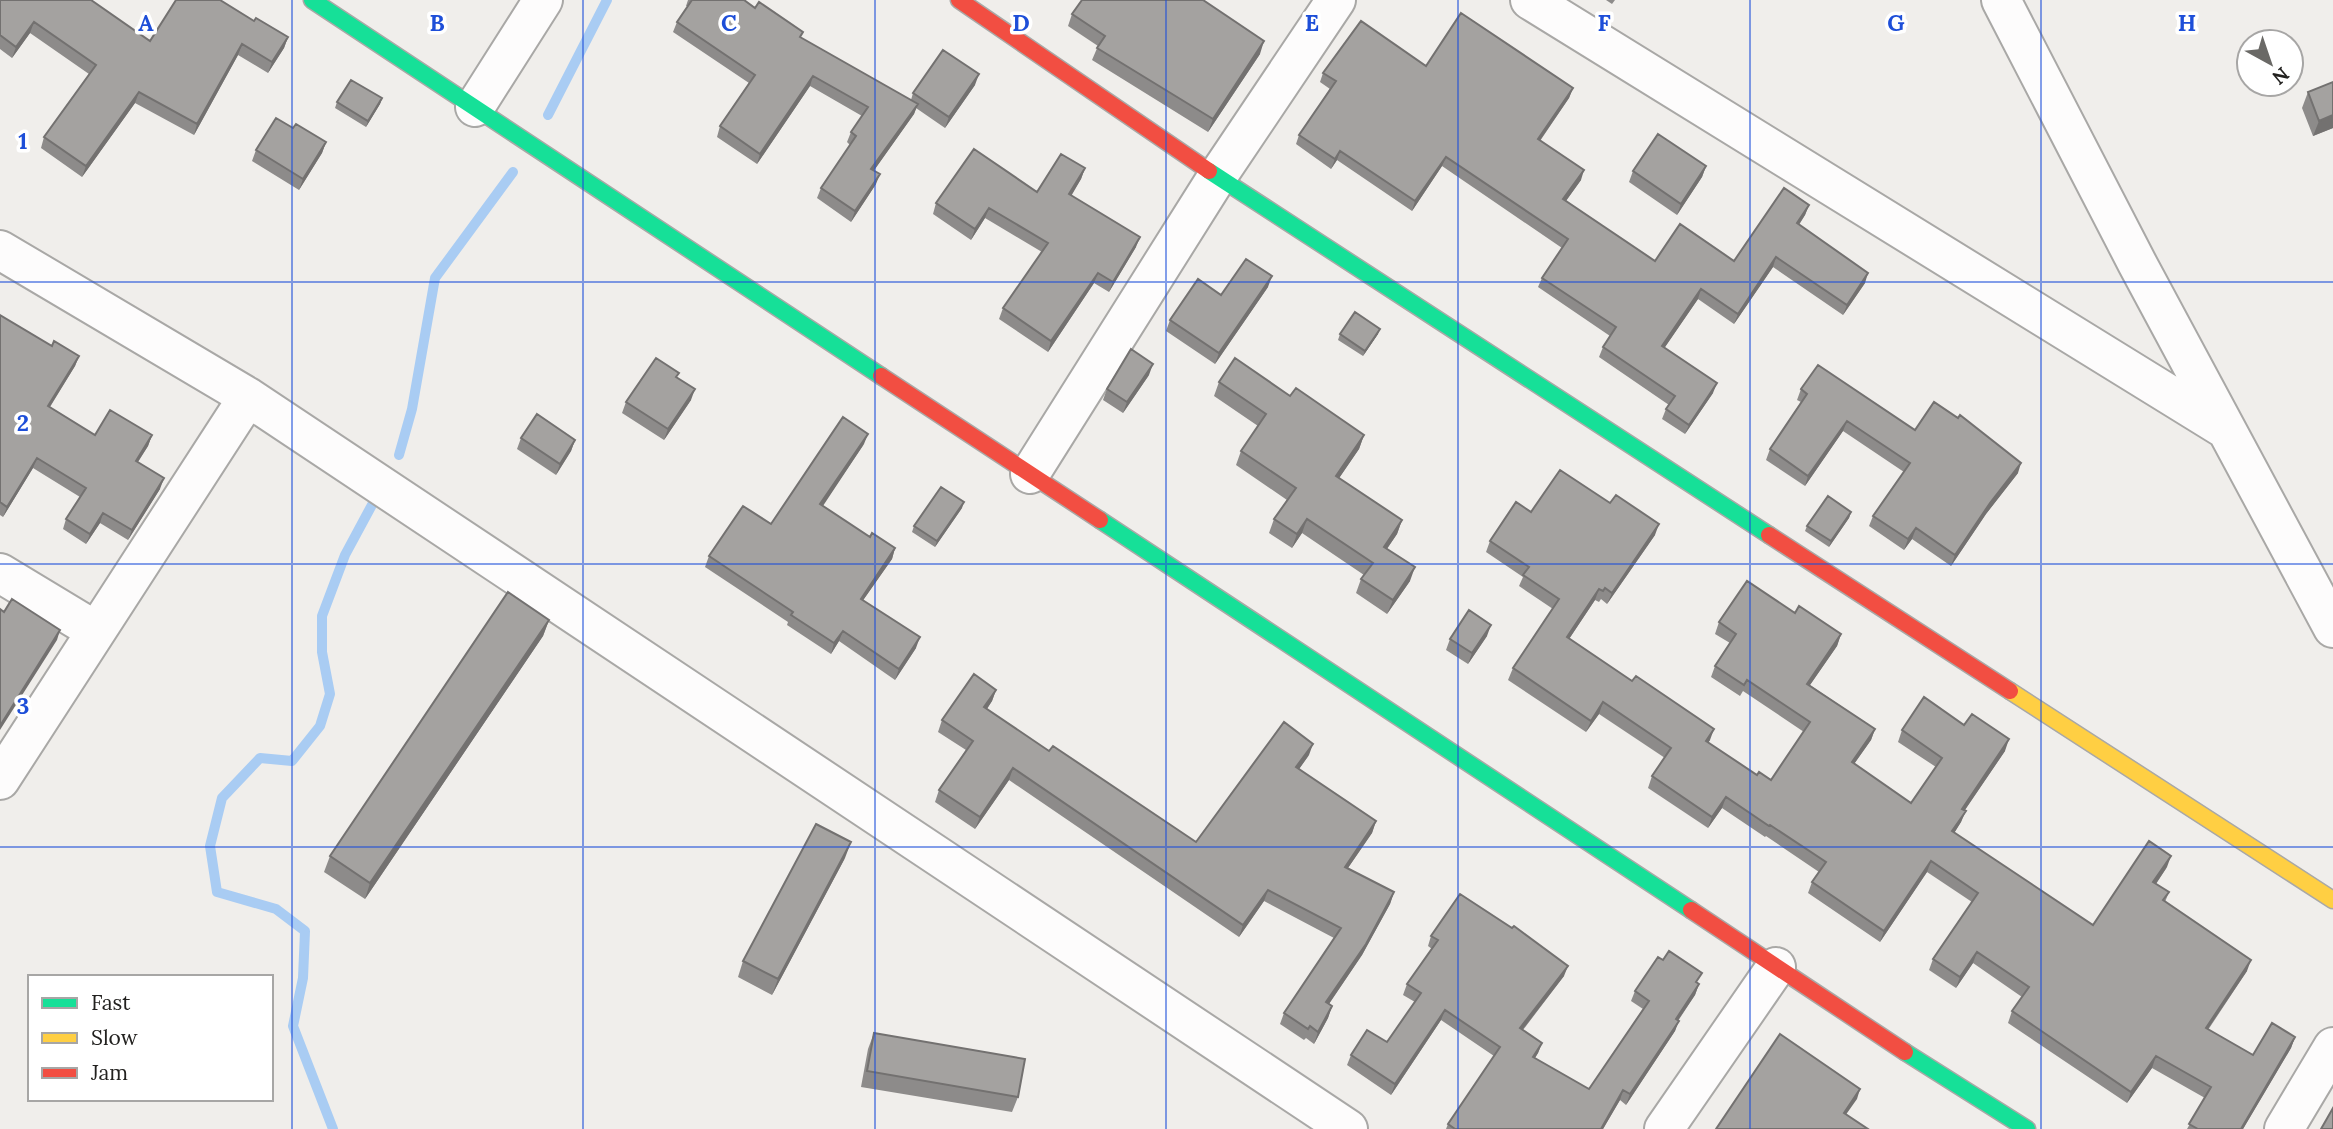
<svg xmlns="http://www.w3.org/2000/svg" width="2333" height="1129" viewBox="0 0 2333 1129" font-family="Lora,serif">
<style>
.lines{fill:none;stroke-linecap:round;stroke-linejoin:round}
.stream{stroke:#a9ccf3;stroke-width:10}
.street-casing{stroke:#a9a8a6;stroke-width:42}
.fast-casing{stroke:#a9a8a6;stroke-width:19}
.slow-casing{stroke:#a9a8a6;stroke-width:19}
.jam-casing{stroke:#a9a8a6;stroke-width:19}
.street{stroke:#fdfcfc;stroke-width:38}
.fast{stroke:#16e098;stroke-width:16}
.slow{stroke:#ffcf43;stroke-width:16}
.jam{stroke:#f24e42;stroke-width:16}
.wall{fill:#8d8b8a}
.shaded-wall{fill:#737170}
.building{fill:#a4a2a0;stroke:#737170;stroke-width:2}
.grid{fill:none;stroke:#1d4ed8;stroke-width:2;stroke-opacity:0.55}
.grid-label{font-size:23px;text-anchor:middle;font-weight:bold;fill:#1d4ed8;stroke:#fff;stroke-width:7;stroke-linejoin:round;paint-order:stroke}
</style>
<rect width="100%" height="100%" fill="#f0eeeb"/>
<g class="lines">
<path class="stream" d="M548 115 607 0
M399 455 412 409 435 278 513 172
M333 1129 293 1026 303 978 305 931 276 909 217 892 210 846 222 798 260 758 292 761 320 726 330 694 322 652V616L345 555 373 503"/>
<defs>
<path id="street" d="M1530 0 2225 429
M2001 0 2137 263 2333 628
M475 107 543 0
M0 250 248 397 1348 1129
M1030 474 1217 177 1336 0
M0 573 96 631
M0 780 248 397
M1664 1129 1776 967
M2284 1129 2333 1047"/>
<path id="fast" d="M312 0 881 376
M1209 171 1769 535
M1100 520 1691 910
M1905 1052 2027 1129"/>
<path id="slow" d="M2010 691 2333 900"/>
<path id="jam" d="M959 0 1209 171
M881 376 1100 520
M1769 535 2010 691
M1691 910 1905 1052"/>
</defs>
<use href="#street" class="street-casing"/>
<use href="#fast" class="fast-casing"/>
<use href="#slow" class="slow-casing"/>
<use href="#jam" class="jam-casing"/>
<use href="#street" class="street"/>
<use href="#fast" class="fast"/>
<use href="#slow" class="slow"/>
<use href="#jam" class="jam"/>
</g>
<path class="wall" d="M0 0 150 41 254 21 288 37 284 48 268 73 238 55 194 135 135 103 82 177 41 148 44 137 89 74 30 33 12 58 0 49Z
M688 0H744L801 38 911 100 913 93 975 85 945 128 916 108 914 114 874 170 876 184 851 222 817 198 821 188 850 145 847 142 851 132 862 116 810 86 757 164 717 137 720 126 749 83 673 32 677 22 688 6H686Z
M1606 0H1615L1612 4Z
M1072 14 1260 54 1208 132 1092 60 1098 46 1068 26Z
M1426 66 1573 88 1569 98 1540 141 1581 180 1566 201 1655 261H1734L1809 205 1805 215 1799 225 1865 283 1843 315 1773 267 1734 324 1698 299 1664 348 1713 393 1685 434 1662 419 1666 409 1669 405 1599 357 1603 347 1610 336 1538 287 1542 278 1562 248 1442 166 1412 211 1337 160 1331 169 1296 144 1299 135 1330 89 1320 82 1323 73Z
M2333 82V128L2313 136 2302 108 2308 92Z
M382 98 380 104 366 127 335 108 337 102Z
M293 128 326 142 322 153 299 190 252 161 256 150Z
M1706 166 1702 177 1677 215 1629 182 1633 171Z
M1085 168 1081 179 1071 195 1136 247 1109 292 1094 283 1048 352 999 319 1003 308 1042 252 985 218 971 240 933 214 936 203 1037 192Z
M1268 287 1215 364 1166 331 1170 320 1221 295Z
M0 315 52 346 79 356 75 366 50 407 95 435H152L148 446 138 462 160 489 128 540 100 523 86 544 63 529 66 519 80 497 33 468 3 517 0 515Z
M1340 334H1378L1363 356 1338 340Z
M1149 375 1123 413 1103 400 1107 389Z
M677 377 691 400 664 440 622 413 626 402Z
M1219 382 1290 396 1364 435 1359 449 1339 478 1402 520 1397 534 1387 549 1410 581 1387 614 1356 593 1361 579 1364 575 1302 533 1292 548 1269 533 1274 519 1287 500 1236 465 1241 451 1258 426 1214 396Z
M1801 389 1915 430 2018 473 1986 514 1951 566 1912 539 1904 550 1869 526 1873 516 1904 472 1843 431 1805 486 1766 460 1770 449 1801 402 1797 400Z
M521 438 575 440 571 451 556 475 517 449Z
M864 444 822 506 870 537 895 548 892 559 863 600 916 648 895 680 839 641 831 654 787 625 788 622 705 567 709 556 771 524Z
M962 508 935 547 912 532 914 526Z
M1531 512 1655 535 1607 604 1601 599 1599 602 1595 600 1569 639 1710 740 1708 743 1757 775 1771 780 1804 732 1743 691 1740 696 1711 677 1715 666 1730 643 1715 634 1719 622 1795 613 1841 634 1837 646 1810 685 1875 729 1871 740 1854 764 1911 803 1936 767 1898 742 1902 730 1964 725 2005 751 1965 810 1961 822 1954 833 2093 925 2167 867 2156 884 2169 892 2165 902 2247 971 2208 1030 2253 1055 2295 1037 2291 1048 2243 1129H2187L2205 1098 2152 1068 2127 1103 2008 1023 2012 1011 2022 997 1973 963 1956 988 1929 970 1933 959 1972 902 1927 872 1880 942 1808 893 1812 882 1819 872 1766 836 1765 837 1722 808 1708 828 1648 788 1652 776 1665 758 1599 714 1586 732 1508 680 1513 668 1553 609 1519 586 1523 577 1486 552 1490 541Z
M1851 512 1849 518 1829 547 1805 531 1807 526Z
M549 620 543 636 365 899 324 872 330 856Z
M1487 636 1468 664 1446 650 1450 639Z
M996 690 992 701 987 709 1049 751 1196 842 1309 755 1299 769 1376 821 1372 833 1348 868 1394 892 1390 904 1362 955 1329 1004 1332 1006 1328 1018 1314 1044 1306 1038 1304 1040 1280 1024 1284 1013 1334 938 1264 901 1239 937 1009 780 975 829 935 802 939 790 966 750 938 732 942 720Z
M845 858 772 995 738 977 743 961Z
M1431 936 1564 976 1523 1030 1542 1043 1538 1053 1535 1058 1589 1089 1643 1009 1631 1001 1635 991 1698 984H1699L1695 995 1678 1021 1675 1031 1626 1105 1620 1100 1603 1129H1446L1448 1124 1494 1056 1441 1020 1391 1095 1347 1065 1351 1055 1387 1042 1415 1002 1403 995 1407 984 1432 949 1428 946Z
M874 1033 1018 1097 1012 1112 861 1087 868 1049Z"/>
<path class="shaded-wall" d="M34 22 30 33 12 58 16 47Z
M288 37 284 48 268 73 272 62Z
M1264 41 1260 54 1208 132 1213 119Z
M242 44 238 55 194 135 197 124Z
M979 74 975 85 945 128 949 117Z
M813 76 810 86 757 164 760 154Z
M1573 88 1569 98 1534 149 1538 139Z
M139 92 135 103 82 177 86 166Z
M382 98 380 104 366 127 368 121Z
M918 104 914 114 868 179 871 169Z
M2333 115V128L2313 136 2319 121Z
M326 142 322 153 299 190 303 179Z
M1340 151 1337 160 1331 169 1335 159Z
M1446 157 1442 166 1412 211 1415 201Z
M1706 166 1702 177 1677 215 1681 204Z
M1085 168 1081 179 1066 205 1069 194Z
M1584 170 1581 180 1560 209 1563 199Z
M880 174 876 184 851 222 855 211Z
M1809 205 1805 215 1793 233 1797 223Z
M989 208 985 218 971 240 975 229Z
M1140 237 1136 247 1109 292 1113 282Z
M1776 257 1773 267 1734 324 1738 314Z
M1098 273 1094 283 1048 352 1051 341Z
M1868 273 1865 283 1843 315 1847 305Z
M1272 276 1268 287 1215 364 1219 353Z
M1701 289 1698 299 1659 356 1662 346Z
M1380 329 1378 334 1363 356 1365 351Z
M79 356 75 366 44 416 48 406Z
M1153 364 1149 375 1123 413 1127 402Z
M1717 383 1713 393 1685 434 1689 425Z
M695 389 691 400 664 440 668 429Z
M1847 421 1843 431 1805 486 1808 476Z
M868 434 864 444 817 515 820 504Z
M152 435 148 446 132 471 136 461Z
M1364 435 1359 449 1331 490 1336 476Z
M575 440 571 451 556 475 560 464Z
M37 458 33 468 3 517 7 507Z
M2021 463 2018 473 1986 514 1951 566 1955 555 1990 503Z
M164 478 160 489 128 540 132 530Z
M964 502 962 508 935 547 937 541Z
M1851 512 1849 518 1829 547 1831 541Z
M103 513 100 523 86 544 90 534Z
M1307 519 1302 533 1292 548 1297 534Z
M1402 520 1397 534 1379 560 1384 547Z
M1659 524 1655 535 1607 604 1612 593Z
M1916 528 1912 539 1904 550 1908 539Z
M895 548 892 559 857 609 861 599Z
M1415 567 1410 581 1387 614 1393 600Z
M1599 589 1595 600 1563 648 1567 637Z
M549 620 543 636 365 899 370 883Z
M1491 625 1487 636 1468 664 1472 653Z
M60 630 57 640 0 730V726Z
M843 631 839 641 831 654 834 643Z
M1841 634 1837 646 1803 695 1807 684Z
M920 637 916 648 895 680 899 669Z
M996 690 992 701 980 719 984 707Z
M1603 702 1599 714 1586 732 1591 721Z
M1714 729 1710 740 1702 752 1706 741Z
M1875 729 1871 740 1847 774 1852 762Z
M2009 739 2005 751 1958 820 1962 809Z
M1313 744 1309 755 1292 779 1296 767Z
M1013 768 1009 780 975 829 980 817Z
M1726 797 1722 808 1708 828 1712 817Z
M1966 811 1961 822 1948 843 1952 831Z
M1376 821 1372 833 1341 878 1345 867Z
M851 842 845 858 772 995 778 979Z
M2171 856 2167 867 2149 894 2153 882Z
M1931 861 1927 872 1880 942 1884 931Z
M1268 890 1264 901 1239 937 1243 925Z
M1394 892 1390 904 1362 955 1322 1014 1326 1002Z
M1977 952 1973 963 1956 988 1960 977Z
M2251 960 2247 971 2201 1039 2206 1028Z
M1568 966 1564 976 1516 1038 1520 1028Z
M1699 984 1695 995 1672 1029 1676 1019Z
M1332 1006 1328 1018 1314 1044 1318 1032Z
M1445 1010 1441 1020 1391 1095 1395 1084Z
M1679 1021 1675 1031 1626 1105 1630 1094Z
M2295 1037 2291 1048 2243 1129H2241Z
M1542 1043 1538 1053 1529 1067 1533 1057Z
M2156 1056 2152 1068 2127 1103 2131 1092Z
M1860 1089 1857 1099 1840 1123 1844 1113Z
M1623 1090 1620 1100 1603 1129H1601Z"/>
<path class="building" d="M0 0H91L150 41 176 0H220L254 21 256 18 288 37 272 62 242 44 197 124 139 92 86 166 44 137 96 65 34 22 16 47 0 35Z
M692 0H744L755 8 759 2 803 32 800 37 918 104 871 169 880 174 855 211 821 188 856 136 851 132 868 107 813 76 760 154 720 126 755 75 677 22Z
M1082 0H1203L1264 41 1213 119 1097 48 1105 36 1072 14Z
M1461 13 1573 88 1538 139 1584 170 1563 199 1655 261 1680 224 1734 261 1784 188 1809 205 1797 223 1868 273 1847 305 1776 257 1738 314 1701 289 1662 346 1717 383 1689 425 1666 409 1675 396 1603 347 1616 327 1542 278 1568 239 1446 157 1415 201 1340 151 1335 159 1299 135 1336 81 1323 73 1361 21 1426 66Z
M943 50 979 74 949 117 913 93Z
M351 80 382 98 368 121 337 102Z
M2333 82V115L2319 121 2308 92Z
M276 118 293 128 296 124 326 142 303 179 256 150Z
M1658 134 1706 166 1681 204 1633 171Z
M974 149 1037 192 1061 154 1085 168 1069 194 1140 237 1113 282 1098 273 1051 341 1003 308 1048 243 989 208 975 229 936 203Z
M1246 259 1272 276 1219 353 1170 320 1198 279 1221 295Z
M1355 312 1380 329 1365 351 1340 334Z
M0 315 52 346 54 341 79 356 48 406 95 435 110 410 152 435 136 461 164 478 132 530 103 513 90 534 66 519 86 488 37 458 7 507 0 502Z
M1131 349 1153 364 1127 402 1107 389Z
M656 358 679 373 676 377 695 389 668 429 626 402Z
M1235 358 1290 396 1296 388 1364 435 1336 476 1402 520 1384 547 1415 567 1393 600 1361 579 1373 563 1307 519 1297 534 1274 519 1296 488 1241 451 1266 414 1219 382Z
M1818 365 1915 430 1934 402 1958 418 1960 415 2021 463 1990 503 1955 555 1916 528 1908 539 1873 516 1910 463 1847 421 1808 476 1770 449 1807 394 1801 389Z
M537 414 575 440 560 464 521 438Z
M843 417 868 434 820 504 870 537 872 533 895 548 861 599 920 637 899 669 843 631 834 643 791 615 793 612 709 556 743 506 771 524Z
M1560 470 1610 503 1616 495 1659 524 1612 593 1605 588 1603 591 1599 589 1567 637 1632 681 1636 676 1714 729 1706 741 1757 775 1759 772 1771 780 1810 722 1747 680 1744 685 1715 666 1736 634 1719 622 1747 581 1795 613 1799 606 1841 634 1807 684 1875 729 1852 762 1911 803 1942 758 1902 730 1924 697 1964 725 1972 714 2009 739 1962 809 1966 811 1952 831 2093 925 2149 841 2171 856 2153 882 2169 892 2163 900 2251 960 2206 1028 2253 1055 2272 1023 2295 1037 2241 1129H2198L2189 1124 2211 1087 2156 1056 2131 1092 2012 1011 2029 987 1977 952 1960 977 1933 959 1978 893 1931 861 1884 931 1812 882 1826 862 1770 825 1769 826 1726 797 1712 817 1652 776 1671 748 1603 702 1591 721 1513 668 1559 599 1523 575 1529 567 1490 541 1516 502 1531 512Z
M941 487 964 502 937 541 914 526Z
M1828 496 1851 512 1831 541 1807 526Z
M508 592 549 620 370 883 330 856Z
M12 599 60 630 0 726V609L4 612Z
M1469 610 1491 625 1472 653 1450 639Z
M974 674 996 690 984 707 1049 751 1053 746 1196 842 1284 722 1313 744 1296 767 1376 821 1345 867 1394 892 1366 944 1326 1002 1332 1006 1318 1032 1310 1026 1308 1029 1284 1013 1341 928 1268 890 1243 925 1013 768 980 817 939 790 973 741 942 720Z
M816 824 851 842 778 979 743 961Z
M1460 894 1512 928 1514 926 1568 966 1520 1028 1542 1043 1533 1057 1589 1089 1649 1001 1635 991 1658 957 1663 960 1669 951 1702 973 1696 982 1699 984 1676 1019 1679 1021 1630 1094 1623 1090 1601 1129H1455L1448 1124 1500 1047 1445 1010 1395 1084 1351 1055 1367 1030 1387 1042 1421 993 1407 984 1438 940 1431 936Z
M874 1033 1025 1059 1018 1097 867 1071Z
M1780 1034 1860 1089 1844 1113 1868 1129H1716Z
M2333 1108V1129H2321Z"/>
<path class="grid" d="M292 0V1129M583 0V1129M875 0V1129M1166 0V1129M1458 0V1129M1750 0V1129M2041 0V1129M0 282H2333M0 564H2333M0 847H2333"/>
<g class="grid-label">
<text x="146" y="31">A</text>
<text x="437" y="31">B</text>
<text x="729" y="31">C</text>
<text x="1021" y="31">D</text>
<text x="1312" y="31">E</text>
<text x="1604" y="31">F</text>
<text x="1896" y="31">G</text>
<text x="2187" y="31">H</text>
<text x="23" y="149">1</text>
<text x="23" y="431">2</text>
<text x="23" y="714">3</text>
</g>
<rect x="28" y="975" width="245" height="126" fill="#ffffff" stroke="#a7a6a5" stroke-width="2"/>
<rect x="42" y="998" width="35" height="10" fill="#16e098" stroke="#a7a6a5" stroke-width="2"/>
<text x="91" y="1010" font-size="21" fill="#22211f">Fast</text>
<rect x="42" y="1033" width="35" height="10" fill="#ffcf43" stroke="#a7a6a5" stroke-width="2"/>
<text x="91" y="1045" font-size="21" fill="#22211f">Slow</text>
<rect x="42" y="1068" width="35" height="10" fill="#f24e42" stroke="#a7a6a5" stroke-width="2"/>
<text x="91" y="1080" font-size="21" fill="#22211f">Jam</text>
<g transform="translate(2270 63) rotate(140)"><circle r="33" fill="#ffffff" stroke="#a7a6a5" stroke-width="2"/>
<path d="M0-5L12 26L0 18L-12 26Z" fill="#6a6966"/>
<text y="-10" font-size="19" font-weight="bold" text-anchor="middle" fill="#22211f">N</text>
</g>
</svg>
